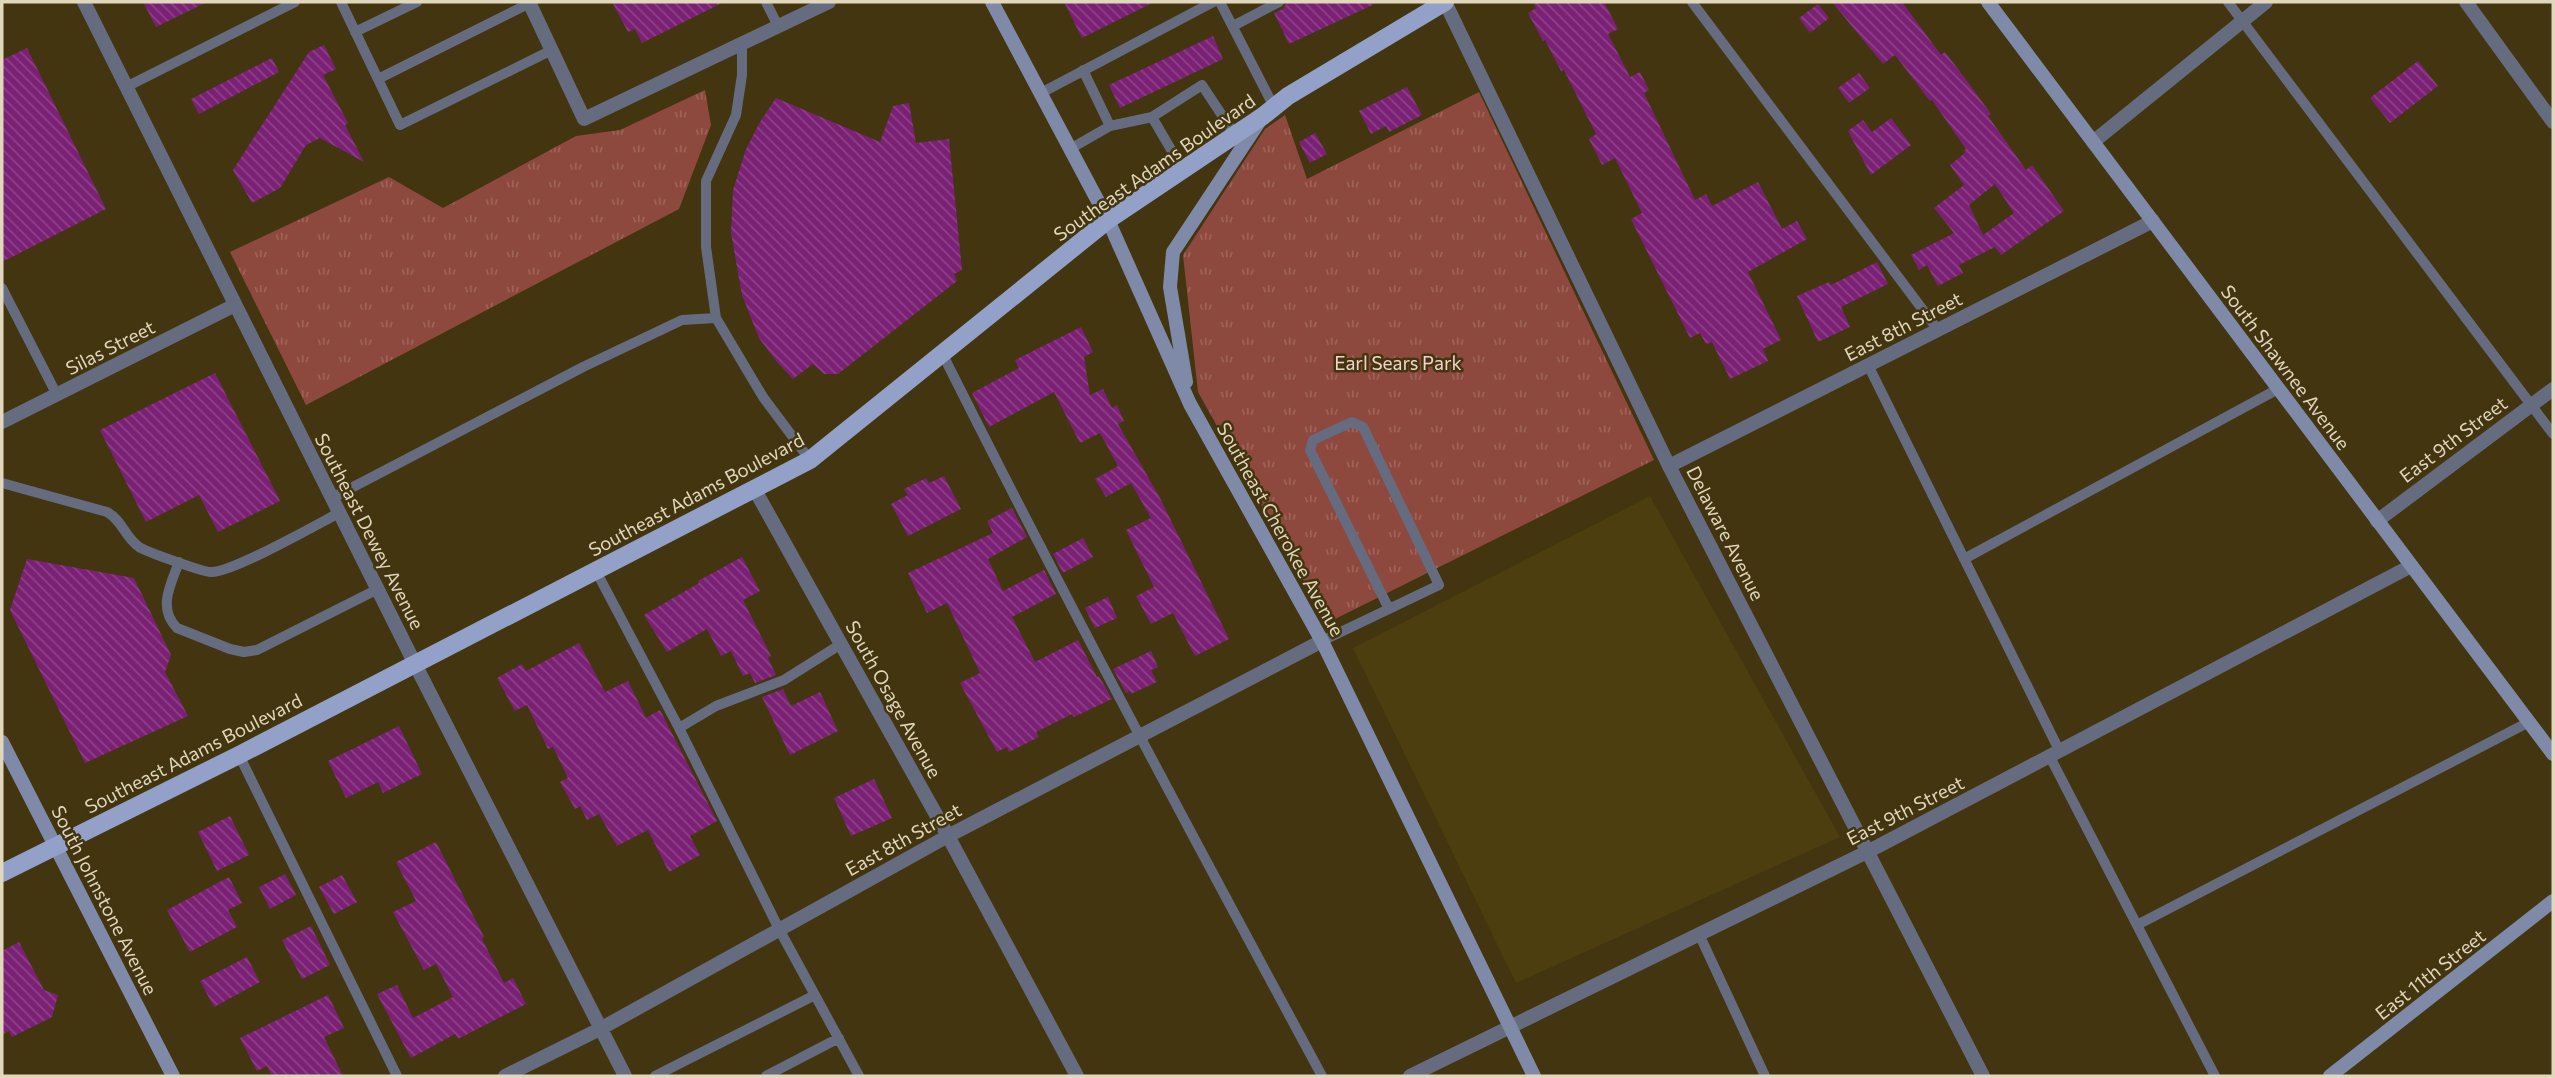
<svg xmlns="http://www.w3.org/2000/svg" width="2555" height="1078" viewBox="0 0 2555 1078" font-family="Commissioner,sans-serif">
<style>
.built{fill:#4d3e10}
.park{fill:url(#park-tufts)}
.building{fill:url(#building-back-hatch);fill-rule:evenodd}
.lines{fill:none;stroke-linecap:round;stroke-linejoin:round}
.lane{stroke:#666c80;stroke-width:10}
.street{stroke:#666c80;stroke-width:14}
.secondary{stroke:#7f8aa9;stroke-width:14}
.primary{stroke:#93a0c8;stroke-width:18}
.labels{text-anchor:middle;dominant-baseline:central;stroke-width:5;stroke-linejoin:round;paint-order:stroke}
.street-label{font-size:19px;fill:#e0d7bd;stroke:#42350f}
.park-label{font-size:19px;fill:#f3d2cc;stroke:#42350f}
</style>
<defs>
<pattern id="park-tufts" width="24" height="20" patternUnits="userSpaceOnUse" patternTransform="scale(1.75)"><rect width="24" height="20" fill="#8e493e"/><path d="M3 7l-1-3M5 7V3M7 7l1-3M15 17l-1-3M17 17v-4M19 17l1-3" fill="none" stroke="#9e6258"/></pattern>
<pattern id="building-back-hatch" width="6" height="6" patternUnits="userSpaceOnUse" patternTransform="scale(1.75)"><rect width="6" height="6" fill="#7b2175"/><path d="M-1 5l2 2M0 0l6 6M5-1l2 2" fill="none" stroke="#8d4087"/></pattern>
</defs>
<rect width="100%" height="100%" fill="#42350f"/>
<path class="built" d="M1650 496 1840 837 1516 983 1353 648Z"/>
<path class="park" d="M705 90 711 125 679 209 306 405 230 252 389 177 443 208 576 136 620 130Z
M1479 92 1654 460 1327 623 1198 392 1183 255 1265 129 1285 115 1307 179Z"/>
<path class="building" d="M143 2H207L156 27Z
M612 2H724L642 43 635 29 628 32Z
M1064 2H1154L1082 38Z
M1287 2H1379L1289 44 1274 13 1283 9Z
M1533 2H1604L1618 29 1608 34 1630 77 1640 72 1649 90 1644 93 1695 200 1706 194 1712 206 1758 182 1782 229 1797 221 1807 239 1748 272 1781 340 1763 349 1768 361 1730 379 1712 342 1706 344 1700 333 1690 338 1631 219 1642 213 1615 158 1602 165 1589 139 1596 134 1564 70 1561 71 1545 40 1543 41 1528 13 1536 8Z
M1832 2H1902L1941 55 1945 52 1964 77 1991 114 1988 116 2026 170 2032 165 2064 211 2001 255 1995 247 1959 265 1963 273 1938 286 1927 265 1919 270 1911 255 1954 233 1934 208 1964 185 1950 165 1965 153 1964 151 1966 149 1932 100 1930 101 1895 55 1883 64ZM1995 184 2014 213 1983 235 1969 205Z
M1818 4 1829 18 1810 33 1799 18Z
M1213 36 1223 59 1120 108 1109 85Z
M324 45 336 69 323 75 348 123 345 125 364 162 320 138 306 145 280 188 252 203 233 170 309 52Z
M27 48 106 209 2 262V60Z
M272 58 279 72 199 114 191 99Z
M2418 61 2438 86 2390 123 2370 98Z
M1859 73 1870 88 1849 103 1838 88Z
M1407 87 1422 115 1389 132 1386 126 1371 134 1359 111Z
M776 98 880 142 893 106 909 103 916 143 949 139 962 270 954 274 957 281 838 374H824L813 364 793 379 777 362 759 338 742 295 731 233 733 190 746 149 760 122Z
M1891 118 1911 145 1871 175 1848 131 1863 120 1872 132Z
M1315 133 1327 154 1310 163 1299 142Z
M1877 262 1888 284 1841 307 1850 327 1818 342 1797 296 1829 282 1831 285Z
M1081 327 1093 352 1084 357 1090 395 1103 389 1112 408 1117 405 1124 421 1118 424 1160 498 1229 639 1195 656 1173 613 1151 624 1136 596 1154 587 1126 530 1151 518 1131 483 1106 497 1095 479 1118 466 1100 433 1080 443 1054 392 989 427 972 393 1019 368 1015 360Z
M215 373 280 501 218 532 199 495 146 522 100 430Z
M944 476 961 509 908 536 891 504 908 495 904 489 926 478 929 483Z
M1012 508 1027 537 988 559 1003 591 1044 570 1056 594 1012 617 1035 662 1078 640 1097 677 1099 676 1112 699 1074 717 1072 714 1036 732 1039 737 1009 752 1007 747 997 752 960 683 980 673 947 603 927 613 908 573 993 533 987 521Z
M1083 538 1093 557 1063 573 1053 554Z
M742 557 760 591 743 600 771 656 768 658 776 675 755 683 750 673 743 676 731 651 721 656 707 629 667 652 644 615 699 583 698 581Z
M27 559 134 578 171 655 165 672 188 716 85 763 10 610Z
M1108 597 1117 618 1095 628 1085 608Z
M579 643 605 692 628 681 646 718 660 710 717 821 690 836 700 855 669 872 648 830 617 846 599 814 587 820 580 806 575 809 560 782 568 778 553 747 548 749 527 705 515 711 497 678 522 664 526 671Z
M1151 651 1158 667 1151 670 1157 682 1131 694 1130 691 1126 693 1113 669Z
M783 689 791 706 820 692 838 731 790 755 762 697Z
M399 726 422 774 383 793 378 782 346 798 328 761Z
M874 779 892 818 851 836 834 798Z
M230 816 249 855 217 871 198 832Z
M436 842 484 937 482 939 504 983 513 978 526 1004 458 1039 455 1034 411 1058 377 994 397 985 413 1018 453 997 436 964 424 970 393 912 416 901 396 862Z
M285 874 296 895 270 909 259 887Z
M342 875 357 902 334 914 319 887Z
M229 877 242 903 228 910 237 927 190 952 167 910Z
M311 926 330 965 302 979 282 940Z
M19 942 44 990 58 995 52 1017 12 1037 9 1031 2 1035V951Z
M247 957 260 982 214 1007 200 981Z
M328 995 344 1028 324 1037 343 1076H272L267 1066 257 1071 240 1038Z"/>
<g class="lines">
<path class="lane" d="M341 2 400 125 552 50
M766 2 778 26
M1220 2 1274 107
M1692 2 1938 330
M2228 2 2553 434
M1233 26 1279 2
M355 32 417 2
M742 44V75L736 115 706 181V247L716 318 763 397 810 460
M378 79 530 3
M126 87 295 2
M1041 93 1213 2
M1152 117 1183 170
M1110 126 1152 117 1202 85 1235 135
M1070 149 1110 126 1083 70
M2 288 57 395
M942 353C1064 597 1193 837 1322 1076
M1868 365 2060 752
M2 483 107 512C122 520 125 537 139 547 147 552 203 572 211 572 232 573 316 525 339 513
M332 498 583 367 682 320 716 318
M1964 559 2278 389
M179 562C171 584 157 608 177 628L230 649 244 652 257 650 378 589
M596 571 679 728 779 929 859 1076
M1322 641 1439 585 1363 427 1352 422 1313 440 1310 450 1389 609
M679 728 716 706 784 680 841 644
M239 755 397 1076
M2050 757 2215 1076
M2137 925 2529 722
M1699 934 1765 1076
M655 1076 815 995
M766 1076 839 1038"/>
<path class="street" d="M84 2 415 664 625 1076
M529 2 584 119 829 2
M1445 2 1669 466 1983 1076
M2466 2 2553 122
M2093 142 2266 2
M2 422 235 305
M1669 466 2153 221
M755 490 948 836 1077 1076
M2377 521 2553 389
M505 1076 600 1029 948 836 1322 641
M1410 1076 1869 851 2411 566"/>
<path class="secondary" d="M992 2 1108 220 1190 404 1322 641 1534 1076
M1988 2 2553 754
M1186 382 1170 287 1173 252 1261 119
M2 742 173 1076
M2330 1076 2553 901"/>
<path class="primary" d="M2 873 239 755 810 460 1108 220 1263 116 1288 96 1445 2"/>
</g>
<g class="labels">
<g class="street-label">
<text transform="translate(1154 167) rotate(-35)">Southeast Adams Boulevard</text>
<text transform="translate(1903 326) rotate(-27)">East 8th Street</text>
<text transform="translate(110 347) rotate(-27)">Silas Street</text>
<text transform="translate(2286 367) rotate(53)">South Shawnee Avenue</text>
<text transform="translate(2453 439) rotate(-37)">East 9th Street</text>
<text transform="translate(696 494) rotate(-28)">Southeast Adams Boulevard</text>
<text transform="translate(1281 529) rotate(61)">Southeast Cherokee Avenue</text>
<text transform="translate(370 531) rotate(63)">Southeast Dewey Avenue</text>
<text transform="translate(1726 533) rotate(63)">Delaware Avenue</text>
<text transform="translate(894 699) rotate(61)">South Osage Avenue</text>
<text transform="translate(193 753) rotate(-27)">Southeast Adams Boulevard</text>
<text transform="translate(1905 810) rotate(-27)">East 9th Street</text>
<text transform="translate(903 839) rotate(-29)">East 8th Street</text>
<text transform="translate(105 900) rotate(63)">South Johnstone Avenue</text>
<text transform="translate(2430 974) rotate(-38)">East 11th Street</text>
</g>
<g class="park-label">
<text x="1398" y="362">Earl Sears Park</text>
</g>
</g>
<rect width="2555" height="1078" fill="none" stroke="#e0d7bd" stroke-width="7"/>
</svg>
